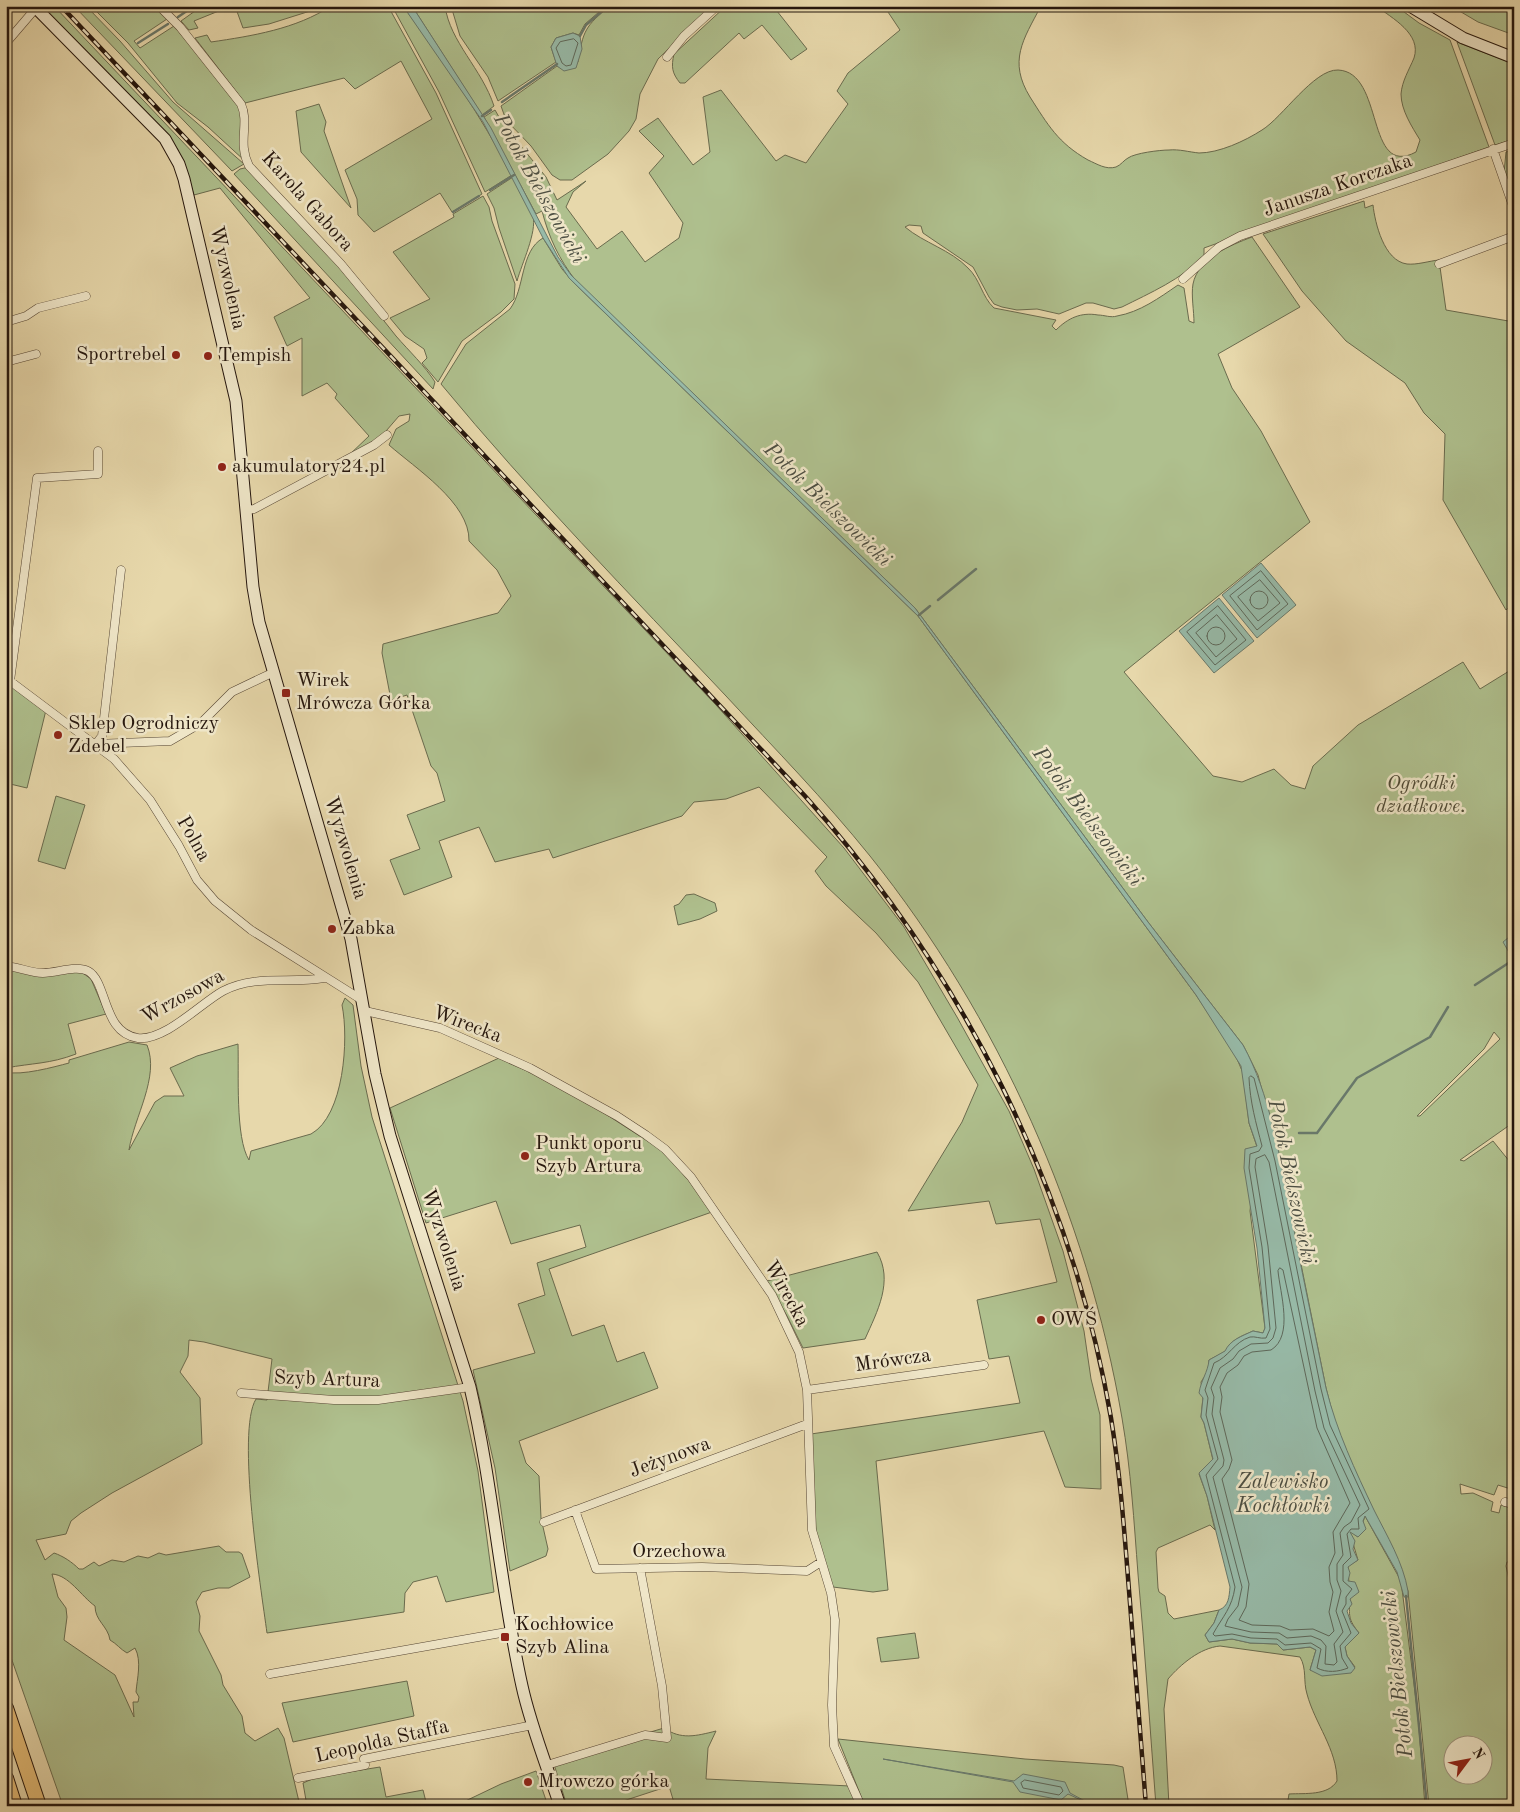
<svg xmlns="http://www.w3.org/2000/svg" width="1520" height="1812" viewBox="0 0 1520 1812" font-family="'Old Standard TT',serif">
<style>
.green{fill:#afc08e;stroke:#6a6b4e;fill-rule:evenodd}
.water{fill:#97baa8;stroke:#69786a}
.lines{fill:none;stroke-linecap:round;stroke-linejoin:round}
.shore{stroke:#5e685a;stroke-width:1}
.stream{stroke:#69786a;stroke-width:2.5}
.street-casing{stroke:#564634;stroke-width:9}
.secondary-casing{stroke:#25160d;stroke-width:13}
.highway-casing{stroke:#25160d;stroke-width:16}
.street{stroke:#efe6c8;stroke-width:8}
.secondary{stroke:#efe6c8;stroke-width:11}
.highway{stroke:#e4bc76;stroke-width:14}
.rail-casing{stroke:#25160d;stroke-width:4.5}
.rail{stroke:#efe6c8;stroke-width:2.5;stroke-dasharray:8;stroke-linecap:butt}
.poi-dot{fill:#8f2418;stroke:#efe6c8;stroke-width:2}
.labels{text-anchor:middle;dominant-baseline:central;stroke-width:5;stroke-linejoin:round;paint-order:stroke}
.street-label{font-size:20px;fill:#25160d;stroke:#efe6c8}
.poi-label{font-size:20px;fill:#25160d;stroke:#efe6c8;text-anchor:start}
.park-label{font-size:20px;font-style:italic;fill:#4e4934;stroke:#efe6c8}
.water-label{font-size:21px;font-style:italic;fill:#4d4f43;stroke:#efe6c8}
</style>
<rect width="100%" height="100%" fill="#e7d8ab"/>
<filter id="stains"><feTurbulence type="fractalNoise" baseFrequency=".004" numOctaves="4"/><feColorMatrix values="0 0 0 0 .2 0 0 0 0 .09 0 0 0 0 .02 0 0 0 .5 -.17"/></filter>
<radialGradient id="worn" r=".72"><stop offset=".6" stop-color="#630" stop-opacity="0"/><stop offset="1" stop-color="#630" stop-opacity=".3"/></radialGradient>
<path class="green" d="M42 6H54L716 705 844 848 904 927 957 1017 1009 1111 1034 1169 1063 1251 1084 1331 1091 1379 1100 1415 1101 1489 1065 1487 1044 1431 876 1461 888 1590 873 1592 833 1587 816 1536 811 1434 1020 1403 1009 1356 989 1359 977 1300 1057 1282 1040 1219 996 1224 989 1201 908 1211 962 1122 978 1085 918 982 876 933 826 886 815 871 827 857 759 787 726 799 694 802 682 816 553 858 549 849 495 862 479 827 439 841 452 877 404 895 390 860 420 849 407 815 445 801 437 773 431 766 407 695 391 700 382 653 383 644 498 613 511 596 497 570 469 541C470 503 415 468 389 445L396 429 409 421 410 414 399 416 380 438 347 457 369 436 335 398 337 394 327 383 302 396V338L287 346 274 317 310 298 220 188 194 195 184 164 177 148Z
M74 6H86L120 41 173 102 244 164 232 171Z
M91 6H154L167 19 134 41 140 48 174 26 234 98 240 109 245 161 208 127 177 103 128 43Z
M202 6H231L194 21 198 28 189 30 181 21Z
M235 6H326L269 24 243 28Z
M331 6H388L436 93 482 194 452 212 440 193 374 232 358 215 357 199 345 170 432 119 401 61 355 89 344 78 245 103 195 38 207 35 211 42C252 36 296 29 331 6Z
M392 6H403C443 60 481 116 512 175L485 192 439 92Z
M412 6H445C450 42 482 69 494 106L482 115Z
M451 6H606L585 24 579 35 573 33 556 38 551 47 556 62 498 101 488 77 460 36Z
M610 6H713L658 59 640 94 636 119 629 131 608 154 572 180H560L552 175 531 146 506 120 501 106 557 66 559 67 578 62C583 31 585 26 610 6Z
M726 6H773L807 49 791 60 762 25 744 39 739 33 685 83H680C672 73 671 67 674 54Z
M884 6H1041C1023 40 1008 61 1030 97 1048 125 1058 143 1088 160 1097 164 1106 170 1116 167 1121 165 1124 160 1128 158 1135 153 1160 150 1169 150 1179 149 1189 152 1199 153 1219 153 1245 141 1262 130 1282 118 1314 69 1338 70 1385 72 1365 179 1416 152L1420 140C1412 127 1401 110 1401 94 1402 81 1409 70 1414 58 1422 34 1392 18 1376 6H1396L1419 23 1450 40 1489 147 1204 248V256C1182 279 1150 293 1122 307L1114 309 1093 303H1086L1059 314 1037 309 1017 310 1002 307 994 304 989 297 973 267 923 233 921 226 909 225 905 227C924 243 951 250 968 268 980 279 982 297 994 308L1056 320 1052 326 1056 330C1068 318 1081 312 1098 315 1104 315 1111 318 1117 316 1140 312 1159 298 1178 285L1184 288 1189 321 1194 323C1194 311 1191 295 1193 284 1198 258 1231 245 1252 237L1300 307 1218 354 1232 388 1261 431 1310 522 1124 672 1213 776 1242 782 1274 769 1291 785 1305 789 1313 766 1358 725 1463 662 1480 689 1514 668V1122L1460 1160 1464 1161 1493 1141 1510 1162 1514 1160V1490L1498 1485 1494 1495 1460 1484 1461 1494 1473 1493 1493 1502 1491 1511 1499 1513 1501 1505 1514 1509V1561L1507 1562 1506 1566 1514 1602V1806H1429L1408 1591 1347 1453 1335 1423 1326 1388 1280 1160 1258 1075 1243 1045 1148 922 915 608 576 281C559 259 549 238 542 211L536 214 484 117 495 110 503 124 546 177 557 200 586 181 573 192 566 207 597 249 622 231 645 262 679 238 683 223 649 173 664 156 639 131 658 118 693 165 710 152 703 97 721 90 776 161 785 155 806 163 848 104 837 91 848 73 900 30ZM1494 1032 1500 1039 1420 1116H1417L1484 1049ZM1452 1744H1482V1774H1452Z
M1451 6H1514V35L1478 22Z
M1457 42 1514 64V139L1495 145Z
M319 104 326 122 324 131 351 208 301 152 296 111Z
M1514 150V200L1504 173 1506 152Z
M249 167C300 222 350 277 396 336 409 351 425 366 435 382L433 389 234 174 240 169Z
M513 177C519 190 529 203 533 216 537 232 522 263 517 281L499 228 494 208 487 194Z
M483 196 489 207 492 221 515 284 514 299 501 312 462 341 438 382 422 363 427 358 424 349 405 336 390 318 430 299 393 252 454 217 453 214Z
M1364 201 1365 208 1373 205C1375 223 1384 261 1407 264 1417 265 1429 261 1439 260L1446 310 1514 322V603L1506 610 1443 500 1445 434 1424 413 1405 383 1346 341 1302 291 1263 234Z
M543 238 562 269 574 283 918 616 1196 995 1234 1052 1243 1073 1249 1123 1257 1147 1250 1211 1265 1328 1263 1333 1253 1331C1242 1336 1230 1340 1226 1351L1209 1360 1208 1371 1201 1382 1203 1397 1201 1417 1204 1423 1213 1460 1199 1474 1207 1496 1215 1530 1210 1525 1158 1548 1156 1552 1158 1588 1159 1592 1165 1596 1168 1613 1174 1619 1219 1610 1214 1623 1205 1635 1209 1642 1232 1639 1250 1643 1277 1644 1283 1650 1310 1647 1316 1650 1310 1670 1355 1667 1347 1656 1345 1647 1359 1633C1348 1619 1349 1616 1350 1599 1350 1589 1348 1577 1348 1566L1358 1560 1349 1530 1358 1537 1365 1516 1401 1581 1418 1716 1425 1806H1287L1289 1794C1305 1793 1328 1796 1337 1781 1337 1749 1315 1724 1307 1694 1303 1681 1307 1669 1300 1657L1220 1646C1200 1648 1181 1664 1168 1679L1164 1709 1169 1806H1156C1150 1729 1145 1651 1138 1574 1134 1522 1131 1470 1122 1418 1087 1215 999 1017 870 856 825 800 775 749 726 696 630 594 531 493 441 384L466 344 510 309C525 289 520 251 543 238Z
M6 682 46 710 27 788 6 783Z
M56 796 85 805 65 869 38 861Z
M694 894 715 903 717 911 700 919 678 925 674 906 679 904 686 895Z
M6 968 43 976 80 971 91 979 106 1014 68 1024 76 1054C50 1064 32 1063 6 1068Z
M345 998 353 1005 361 1066 372 1117 463 1401 478 1471 494 1592 446 1602 437 1576 413 1582 405 1593 404 1612 267 1633C261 1589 236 1431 256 1399L267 1400 272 1359 204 1342 189 1340 188 1356 180 1372 200 1398 202 1444 112 1493 81 1513 71 1521 66 1534 36 1540 45 1560 54 1553C63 1556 72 1562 79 1569H83L94 1562 99 1566 112 1560 124 1562 138 1556 148 1558 159 1553 166 1555 219 1546 226 1552H239L242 1554 250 1577 229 1588H218L202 1592 196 1602 200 1616 199 1631 221 1675 223 1685 242 1716 245 1733 255 1741 278 1728 284 1738 300 1806H63L6 1643V1072C21 1076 54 1067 69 1063V1060L129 1042 147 1045C160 1077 134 1117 129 1150L155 1102 164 1096H184L170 1068 197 1056 238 1044C239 1072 235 1138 249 1160L251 1151 311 1134C344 1116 349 1039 342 1005ZM52 1574C69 1575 81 1596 95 1606 95 1621 108 1626 110 1640 117 1644 120 1649 127 1653L135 1648C142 1661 137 1679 136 1692L139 1697 138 1702H133L134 1717 115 1675 64 1640 67 1617 66 1608 58 1597Z
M499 1058 542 1078 604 1113 663 1151 695 1188 712 1212 549 1269 572 1336 604 1325 617 1362 644 1352 658 1388 519 1441 526 1463 539 1476 541 1518 548 1549 546 1556 510 1571 495 1468 473 1370 535 1353 518 1304 545 1295 537 1263 586 1247 580 1225 511 1244 496 1201 426 1223 390 1108Z
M877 1252C894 1281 877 1312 865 1339L803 1348 787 1316 767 1281Z
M915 1633 919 1658 881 1662 877 1638Z
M407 1681 414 1716 293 1742 282 1703Z
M664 1728C681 1740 696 1736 716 1731L708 1748 706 1779 850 1786 857 1806H675L669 1786 608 1806H567L553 1761Z
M838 1739 1025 1759 1114 1765 1123 1767 1129 1806H865Z
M380 1767 386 1797 423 1790 427 1806H307L303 1783 317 1777Z
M536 1771 548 1806H455L501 1784Z"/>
<path class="water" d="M403 6H412L491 128 558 257 571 275 915 608 1148 922 1243 1045C1270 1094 1279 1154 1290 1209 1301 1269 1314 1329 1326 1388 1337 1432 1355 1470 1374 1510 1387 1536 1403 1562 1408 1591V1597H1404L1397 1572 1365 1516 1363 1521 1366 1529 1358 1537 1350 1532 1355 1541 1353 1549 1358 1560 1348 1567 1350 1573 1348 1581 1355 1582 1359 1592 1350 1599 1352 1604 1347 1611 1351 1623 1359 1633 1345 1647 1347 1656 1355 1668 1351 1673 1322 1676 1310 1670 1316 1650 1310 1647 1283 1650 1277 1644 1250 1643 1232 1639 1209 1642 1205 1635 1214 1623 1219 1610C1229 1606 1229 1597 1230 1587L1207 1496 1199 1473 1213 1459 1204 1423 1201 1417 1203 1398 1199 1393C1201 1380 1208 1372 1209 1360L1225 1351C1230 1340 1242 1336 1253 1331L1263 1333 1265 1328 1257 1248 1244 1168 1245 1149 1257 1146 1249 1123 1241 1066 1196 995 918 616 569 278 543 238 483 122Z
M573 33 580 36 582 49 576 68 564 71 557 66 551 47 556 38Z
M1261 563 1296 605 1257 638 1222 595Z
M1219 598 1254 641 1214 673 1179 631Z
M1514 933V961L1503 942Z
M883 1759 1014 1781 1023 1774 1065 1782 1070 1793 1094 1806 1068 1794 1061 1800 1020 1792 1013 1782Z"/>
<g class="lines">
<path class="shore" d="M574 39 578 43 571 65 566 66 562 63 556 48 560 42Z
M1261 571 1288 604 1257 630 1230 596Z
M1260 580 1280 603 1258 621 1238 597Z
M1250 600a9 9 0 1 1 18 0a9 9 0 1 1-18 0Z
M1218 606 1246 640 1215 665 1187 632Z
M1217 615 1237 639 1216 657 1196 633Z
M1207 636a9 9 0 1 1 18 0a9 9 0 1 1-18 0Z
M1251 1076 1254 1078 1275 1161 1321 1389 1330 1425 1369 1509 1358 1518 1359 1529H1351L1347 1534 1351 1557 1343 1565V1581L1352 1589 1346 1597V1604L1342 1611 1351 1633 1340 1646 1342 1658 1348 1668C1338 1672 1327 1673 1317 1668L1321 1649 1311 1643 1285 1645 1277 1639 1251 1638 1232 1634 1215 1636 1213 1634C1223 1616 1232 1608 1235 1587L1206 1475 1218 1459 1206 1415 1208 1398 1205 1390 1214 1363C1229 1357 1234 1342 1250 1337 1255 1336 1260 1339 1266 1338L1270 1329 1262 1247 1249 1168 1250 1154 1259 1151 1262 1146C1256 1123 1250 1102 1249 1078Z
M1265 1155 1269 1162 1315 1391 1324 1428 1360 1505 1351 1522 1344 1527 1340 1533 1343 1555 1337 1564V1580L1341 1591 1336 1611 1343 1632 1334 1644 1337 1662 1334 1665 1325 1664 1326 1646 1321 1640 1311 1636 1287 1638 1279 1633 1251 1632 1225 1626 1228 1619 1238 1606 1242 1587 1213 1477 1223 1466 1224 1460 1212 1414 1214 1397 1211 1388 1220 1368 1233 1359 1239 1351 1251 1344 1268 1343 1273 1338 1276 1328 1268 1246 1255 1167 1256 1159Z
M1280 1268 1283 1270 1317 1428 1350 1503 1333 1532 1335 1553 1329 1567 1330 1582 1333 1592 1329 1612 1334 1631 1329 1636 1313 1629 1290 1630 1280 1626 1252 1625 1239 1620 1246 1607 1249 1584 1222 1479 1229 1469 1232 1460 1220 1412 1222 1397 1220 1387 1227 1373 1238 1365 1244 1356 1252 1352 1271 1350C1294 1336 1280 1293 1278 1271Z
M1025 1780 1061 1787 1063 1791 1059 1795 1023 1788 1021 1783Z"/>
<path class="stream" d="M178 17 194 6
M580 36 586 25 608 6
M138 43 168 24
M502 102 557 64
M482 116 491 110
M490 190 514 175
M453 212 479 196
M938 600 976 569
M919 615 930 606
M1475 985 1510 962
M1299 1133H1317L1357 1078 1430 1037 1448 1007
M1406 1596 1427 1806"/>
<defs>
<path id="street" d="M159 6 180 27 241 104C250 124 237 142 249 166L341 264 384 316
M6 43 36 8
M667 57 684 36 717 6
M1493 149 1514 209
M6 231V232
M1439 264 1514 236
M1183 279 1219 247 1240 236 1514 143
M6 322 26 316 38 308 86 296
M6 362 36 354
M247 510 254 509 374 445 387 435
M6 678 114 759 150 800 179 846 197 880 215 901 251 930 362 1000
M10 681 37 478 98 474V451
M96 744 170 741 201 723 232 692 272 673
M96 744 102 736 121 570
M6 966C19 967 30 973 43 973 57 973 76 965 88 971 108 982 102 1033 138 1038 165 1041 201 1003 223 991 256 974 290 984 324 978
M365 1011 440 1028 530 1068 617 1116 646 1135 665 1149 691 1177 772 1295 799 1352 807 1390 812 1530 831 1593 835 1620 832 1705 834 1746 861 1806
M807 1390 984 1365
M241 1393 334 1400H378L470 1387
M1505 1502 1514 1504
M575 1510 596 1569 702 1567 807 1571 821 1562
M544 1522 807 1424
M270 1674 512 1631
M547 1765 645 1735 667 1738 662 1686 640 1568
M298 1778 365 1765 364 1759 533 1725"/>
<path id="secondary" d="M34 6 165 139 179 164 184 179 236 401 253 587 259 622 351 939 375 1074 390 1136 470 1387C493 1486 500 1587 522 1686 531 1727 547 1766 560 1806
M1410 6 1463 38 1514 58"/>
<path id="highway" d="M6 1708 39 1806
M6 1778 15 1806"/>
</defs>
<use href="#street" class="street-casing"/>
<use href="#secondary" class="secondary-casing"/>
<use href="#highway" class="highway-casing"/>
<use href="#street" class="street"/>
<use href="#secondary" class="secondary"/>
<use href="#highway" class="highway"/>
<defs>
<path id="rail" d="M61 6 805 796C961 971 1071 1186 1111 1418 1121 1479 1125 1541 1130 1603 1135 1671 1141 1738 1146 1806"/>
</defs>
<use href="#rail" class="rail-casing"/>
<use href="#rail" class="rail"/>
</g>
<g class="poi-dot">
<circle cx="176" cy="355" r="5"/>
<circle cx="208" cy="356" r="5"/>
<circle cx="222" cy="467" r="5"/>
<rect x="281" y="688" width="10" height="10" rx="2.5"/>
<circle cx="58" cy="735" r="5"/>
<circle cx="332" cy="929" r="5"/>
<circle cx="525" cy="1156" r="5"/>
<circle cx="1041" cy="1320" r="5"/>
<rect x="500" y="1632" width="10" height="10" rx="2.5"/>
<circle cx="528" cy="1782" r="5"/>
</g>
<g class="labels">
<g class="street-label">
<text transform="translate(1338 186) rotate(-19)">Janusza Korczaka</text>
<text transform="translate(307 202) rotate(48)">Karola Gabora</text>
<text transform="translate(227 278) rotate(77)">Wyzwolenia</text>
<text transform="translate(193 839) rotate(60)">Polna</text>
<text transform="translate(345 848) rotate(73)">Wyzwolenia</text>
<text transform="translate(183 997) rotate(-29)">Wrzosowa</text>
<text transform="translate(467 1025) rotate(21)">Wirecka</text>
<text transform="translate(443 1240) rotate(72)">Wyzwolenia</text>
<text transform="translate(786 1294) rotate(61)">Wirecka</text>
<text transform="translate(893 1361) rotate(-8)">Mrówcza</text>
<text transform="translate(327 1380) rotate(2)">Szyb Artura</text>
<text transform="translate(670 1458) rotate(-20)">Jeżynowa</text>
<text x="679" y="1552">Orzechowa</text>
<text transform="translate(382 1742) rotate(-13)">Leopolda Staffa</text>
</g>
<g class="poi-label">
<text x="166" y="355" text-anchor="end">Sportrebel</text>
<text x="218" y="356">Tempish</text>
<text x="232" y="467">akumulatory24.pl</text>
<text x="296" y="681">Wirek<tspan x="296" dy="23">Mrówcza Górka</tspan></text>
<text x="68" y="724">Sklep Ogrodniczy<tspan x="68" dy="23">Zdebel</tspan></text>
<text x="342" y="929">Żabka</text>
<text x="535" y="1144">Punkt oporu<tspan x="535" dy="23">Szyb Artura</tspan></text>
<text x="1051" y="1320">OWŚ</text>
<text x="515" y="1625">Kochłowice<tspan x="515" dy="23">Szyb Alina</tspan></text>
<text x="538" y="1782">Mrowczo górka</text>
</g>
<g class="park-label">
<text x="1421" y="784">Ogródki<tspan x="1421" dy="23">działkowe.</tspan></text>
</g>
<g class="water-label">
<text transform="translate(539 189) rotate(61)">Potok Bielszowicki</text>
<text transform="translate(827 505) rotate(44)">Potok Bielszowicki</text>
<text transform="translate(1087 817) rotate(53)">Potok Bielszowicki</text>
<text transform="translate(1291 1182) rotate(78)">Potok Bielszowicki</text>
<text x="1283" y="1482">Zalewisko<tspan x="1283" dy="24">Kochłówki</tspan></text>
<text transform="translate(1398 1674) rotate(-96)">Potok Bielszowicki</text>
</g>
</g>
<rect width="1520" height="1812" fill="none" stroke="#e7d8ab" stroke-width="25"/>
<rect x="8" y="8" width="1505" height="1797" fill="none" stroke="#25160d" stroke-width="2.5"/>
<rect x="12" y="12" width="1495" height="1787" fill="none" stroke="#25160d"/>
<g transform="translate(1468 1760) rotate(58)"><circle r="24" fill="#efe6c8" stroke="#9e937d"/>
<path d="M0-4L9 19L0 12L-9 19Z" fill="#8f2418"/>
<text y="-8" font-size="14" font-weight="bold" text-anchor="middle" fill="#25160d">N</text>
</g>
<rect width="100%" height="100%" filter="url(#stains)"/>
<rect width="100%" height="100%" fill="url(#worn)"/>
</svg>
